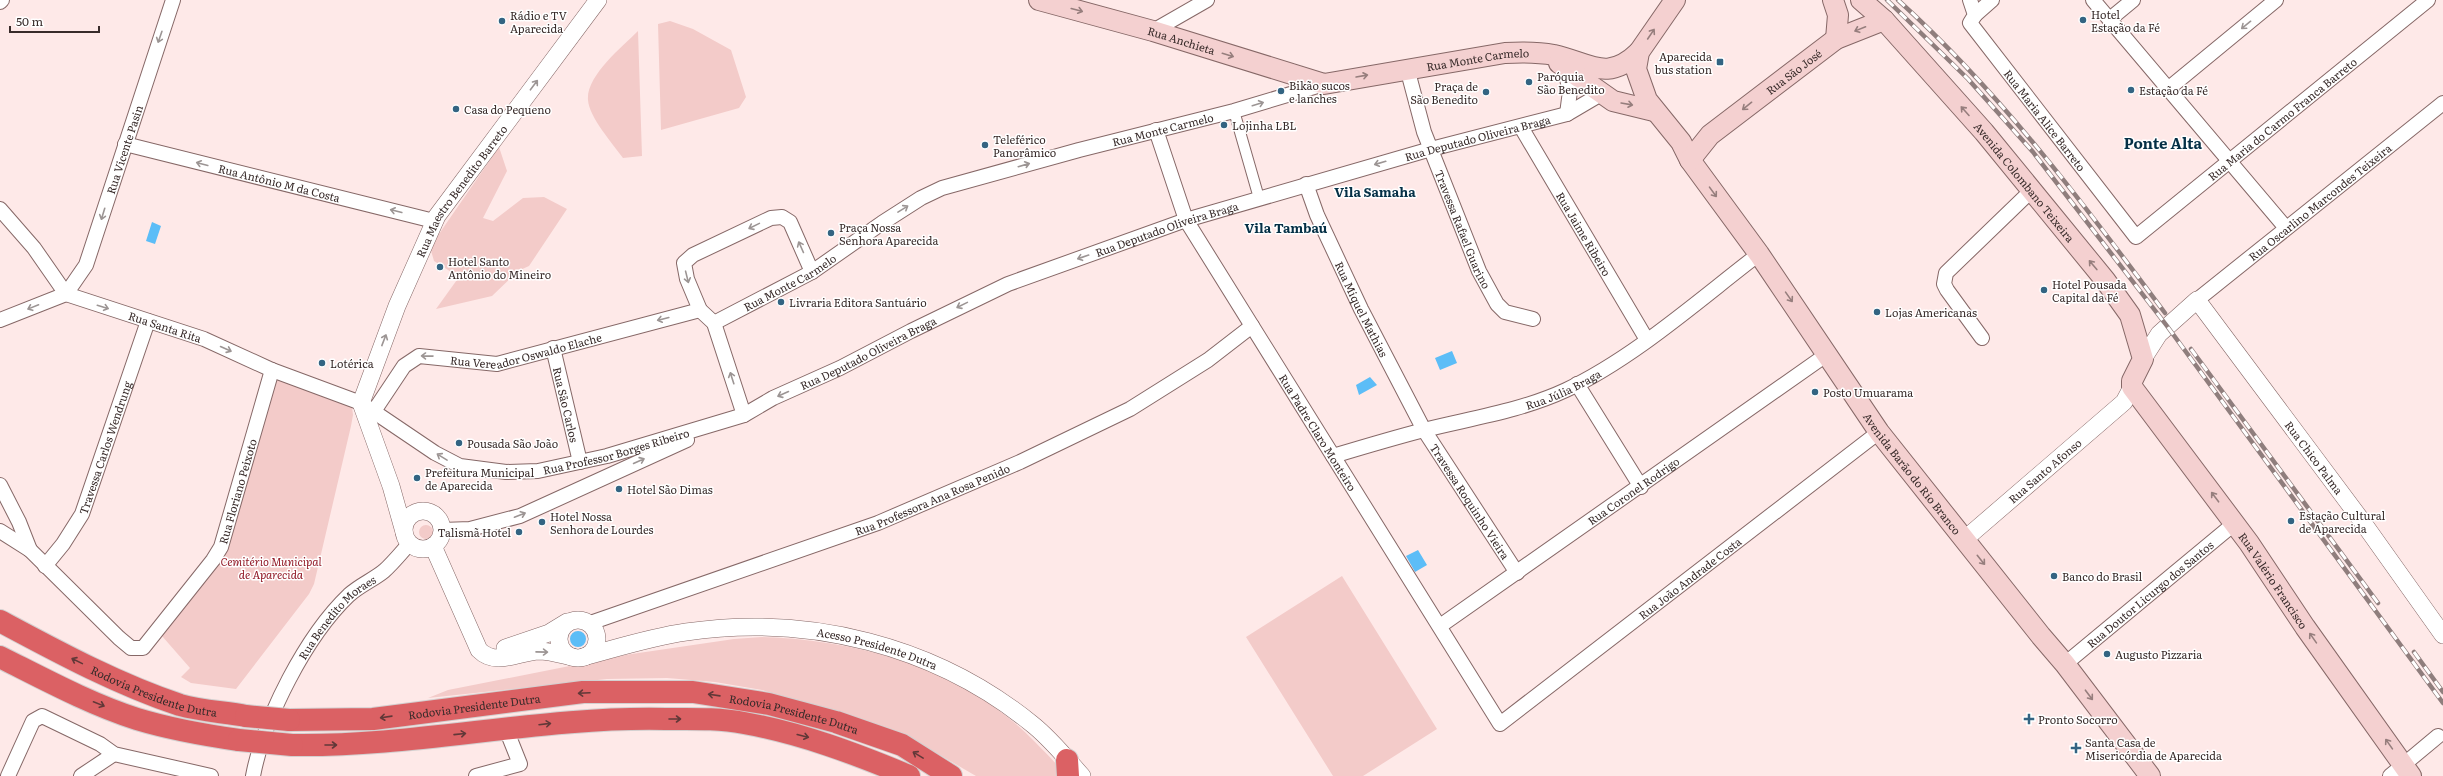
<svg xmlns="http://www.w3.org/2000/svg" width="2443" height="776" viewBox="0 0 2443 776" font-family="Literata,serif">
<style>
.green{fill:#f3cbc9}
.water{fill:#5cbdf7}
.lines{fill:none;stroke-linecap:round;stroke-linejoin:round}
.pedestrian-casing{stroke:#866867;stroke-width:12}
.minor-casing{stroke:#866867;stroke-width:16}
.tertiary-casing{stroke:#866867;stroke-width:18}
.secondary-casing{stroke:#866867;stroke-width:22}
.motorway-casing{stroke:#d3d0d0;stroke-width:24}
.pedestrian{stroke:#fff;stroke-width:10}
.minor{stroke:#fff;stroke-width:14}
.tertiary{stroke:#fff;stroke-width:17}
.secondary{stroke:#f4d0d0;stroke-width:20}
.motorway{stroke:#db6164;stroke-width:22}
.rail-casing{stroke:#8f7e7d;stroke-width:4.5}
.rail{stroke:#fff;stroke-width:3;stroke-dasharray:9;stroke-linecap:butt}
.motorway-bridge-casing{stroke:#d3d0d0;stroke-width:24;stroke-linecap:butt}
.motorway-bridge{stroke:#db6164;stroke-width:22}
.oneway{stroke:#967e7d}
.oneway2{stroke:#9c9594}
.oneway3{stroke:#613838}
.poi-dot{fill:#336482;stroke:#fff;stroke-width:1.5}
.labels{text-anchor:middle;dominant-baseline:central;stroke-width:3;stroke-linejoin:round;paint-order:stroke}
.poi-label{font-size:11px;fill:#382b2a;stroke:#fff;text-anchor:start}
.street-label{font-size:11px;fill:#382b2a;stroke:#fff}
.park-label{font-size:11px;font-style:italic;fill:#931c29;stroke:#fff}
.quarter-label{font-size:13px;font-weight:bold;fill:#053046;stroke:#fff}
.district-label{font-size:15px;font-weight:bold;fill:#053046;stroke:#fff}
</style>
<rect width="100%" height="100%" fill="#fee9e8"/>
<path class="green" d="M670 21 693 29 731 50 746 97 739 108 661 130 658 24Z
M638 31 642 156 623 158C613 144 589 117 588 100 586 76 622 47 638 31Z
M499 147 507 171 483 218 493 221 523 198 544 197 567 209 529 266 518 271 492 296 436 309 459 277 434 261 430 247Z
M273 372 352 407 353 415 351 426 314 584 309 594 236 689 191 683 181 677 190 668 162 636 229 547Z
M419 532a7 7 0 1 1 14 0a7 7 0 1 1-14 0Z
M1342 576 1437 729 1363 776H1333L1246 637Z
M762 637C860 640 964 669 1034 741 1044 752 1058 763 1064 776H976L926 747 883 728 762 690 715 682 667 678 607 679 428 698 448 690 625 655 734 639Z"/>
<path class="water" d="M152 222 161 226 155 244 146 241Z
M1452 351 1457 363 1440 370 1435 358Z
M1370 377 1377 385 1359 395 1356 385Z
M1418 550 1427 565 1415 572 1406 556Z
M570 639a8 8 0 1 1 16 0a8 8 0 1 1-16 0Z"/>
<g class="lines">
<defs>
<path id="pedestrian" d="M1234 111 1259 198"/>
<g id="minor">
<path id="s1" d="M1970 0 1975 15 1970 23 2136 237 2428 0"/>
<path d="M2093 0 2286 228"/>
<path d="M0 2 2 0"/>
<path d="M1975 15 1992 0"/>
<path d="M2110 19 2133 0"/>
<path d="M1153 31 1207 0"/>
<path d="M1564 67 1570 91 1567 114"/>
<path id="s2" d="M1407 68 1424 132 1479 271 1497 304 1505 312 1533 319"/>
<path d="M2168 89 2276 0"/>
<path id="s3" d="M1521 127 1647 340"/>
<path id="s4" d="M1156 130 1186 220 1500 724 1879 432"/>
<path id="s5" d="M125 144 434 221"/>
<path id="s6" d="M1306 184 1317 215 1361 309 1424 430 1517 573"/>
<path id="s7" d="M0 209 34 248 66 294 204 339 272 370 361 403 435 453 460 466 506 472 538 471 607 456 744 415 773 398 840 368 911 331 1008 284 1186 220 1431 149 1567 114 1601 94"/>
<path id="s8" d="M66 294 86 265 173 0"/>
<path id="s9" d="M2197 300 2443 103"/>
<path d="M0 320 66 294"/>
<path id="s10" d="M714 323 812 272 882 223 921 198 942 188 1079 150 1234 111 1324 84"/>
<path d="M1982 338 1947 290 1944 284 1946 273 2031 191"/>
<path id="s11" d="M553 348 580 462"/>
<path d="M1577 384 1641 487"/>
<path id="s12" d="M374 411 404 366 419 356 497 364 700 310"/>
<path d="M744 415 714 323 700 310 687 279 684 263 693 255 771 218 782 217 790 222 812 272"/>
<path id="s13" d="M1333 456C1363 447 1393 438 1424 430 1472 418 1521 411 1566 390 1634 358 1700 299 1759 254"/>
<path d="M0 485 19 522 30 550"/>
<path d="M442 530 470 529 520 516 687 440"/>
<path id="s14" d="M0 531 30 550 119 638 131 648H143L213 560 221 547 272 370"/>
<path id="s15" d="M45 566 63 544 82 514 148 321"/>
<path id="s16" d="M590 623 878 523 1020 462 1130 409 1208 360 1252 326"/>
<path id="s17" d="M1440 626 1826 355"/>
<path id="s18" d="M2065 664 2235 523"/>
<path d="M8 776 33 721 42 716 100 744 114 754 211 776"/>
<path d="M81 776 114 754"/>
<path id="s19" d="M253 776C264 718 306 636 349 595 360 585 373 580 384 571 393 563 401 553 409 544"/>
<path d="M476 776 520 764 506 729"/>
<path d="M2390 776 2438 736"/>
</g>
<g id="tertiary">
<path id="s20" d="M2143 359 2159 334 2197 300 2359 517 2443 635"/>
<circle cx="423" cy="530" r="19"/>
<path id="s21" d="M404 532 391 486 361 403 397 306 437 216 598 0"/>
<path id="s22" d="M1965 539 2124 402 2132 387"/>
<path d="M433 546 479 650C496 667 518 652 539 651 550 651 562 655 573 657"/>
<circle cx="578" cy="639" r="19"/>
<path d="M505 648 549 633 567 622"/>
<path id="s23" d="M583 657C617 648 651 637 686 632 808 614 935 645 1032 724 1051 739 1066 758 1082 776"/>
</g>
<g id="secondary">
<path id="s24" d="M1039 0 1153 31 1324 84 1505 53C1522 52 1538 52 1554 55 1590 63 1607 83 1639 52"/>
<path id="s25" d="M1675 0 1639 52 1636 69 1647 100 1681 142 1690 160 1759 254 1879 432 2041 636 2065 664 2150 776"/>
<path d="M1833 0 1838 15 1836 39"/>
<path id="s26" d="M1861 0 1884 20 1984 132 2105 280 2130 315 2143 359 2132 381V387L2249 543 2305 627 2411 776"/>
<path d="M1559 63 1613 101 1654 111"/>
<path id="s27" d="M1690 160 1710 135 1836 39 1884 20"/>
</g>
<g id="motorway">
<path id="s28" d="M0 621C58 652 117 684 180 705 201 711 225 712 246 716"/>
<path d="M0 657C44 679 90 704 137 719 170 729 204 735 239 740"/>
<path id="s29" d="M289 720 373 719 583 692H693L769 704 836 722 902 745 951 776"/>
<path d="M292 745C417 747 540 716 666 719 692 719 718 718 744 723 801 733 856 754 909 776"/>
<path d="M1067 760 1068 776"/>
</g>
</defs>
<use href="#pedestrian" class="pedestrian-casing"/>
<use href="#minor" class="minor-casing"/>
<use href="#tertiary" class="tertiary-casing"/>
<use href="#secondary" class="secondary-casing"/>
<use href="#motorway" class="motorway-casing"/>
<use href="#pedestrian" class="pedestrian"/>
<use href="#minor" class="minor"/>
<use href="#tertiary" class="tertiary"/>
<use href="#secondary" class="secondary"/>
<use href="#motorway" class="motorway"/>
<defs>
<path id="rail" d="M1887 0 1968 79 2033 152 2167 326 2443 703
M1898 0C2001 93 2083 203 2165 313
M2191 349 2378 603
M2414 652 2443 692"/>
</defs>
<use href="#rail" class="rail-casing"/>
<use href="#rail" class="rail"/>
<defs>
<path id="motorway-bridge" d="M246 716 289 720
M239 740 292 745"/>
</defs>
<use href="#motorway-bridge" class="motorway-bridge-casing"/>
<use href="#motorway-bridge" class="motorway-bridge"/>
</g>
<defs><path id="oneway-shaft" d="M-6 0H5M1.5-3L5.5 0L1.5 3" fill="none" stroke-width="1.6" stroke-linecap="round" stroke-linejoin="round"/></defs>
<g class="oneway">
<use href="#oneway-shaft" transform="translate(1077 10) rotate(15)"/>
<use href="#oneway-shaft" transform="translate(1860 29) rotate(158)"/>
<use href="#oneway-shaft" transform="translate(1651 34) rotate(-56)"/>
<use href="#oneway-shaft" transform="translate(1228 55) rotate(17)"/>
<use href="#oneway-shaft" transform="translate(1362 76) rotate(-10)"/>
<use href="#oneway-shaft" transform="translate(1627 104) rotate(10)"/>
<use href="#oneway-shaft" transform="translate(1747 106) rotate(141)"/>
<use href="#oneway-shaft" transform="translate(1965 111) rotate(-132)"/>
<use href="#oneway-shaft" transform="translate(1713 192) rotate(54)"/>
<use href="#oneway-shaft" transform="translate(2093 265) rotate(-130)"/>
<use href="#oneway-shaft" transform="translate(1789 297) rotate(55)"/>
<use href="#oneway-shaft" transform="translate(2215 497) rotate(-127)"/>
<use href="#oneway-shaft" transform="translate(1981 560) rotate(51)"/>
<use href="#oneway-shaft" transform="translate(2313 638) rotate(-125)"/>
<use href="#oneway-shaft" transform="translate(2089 695) rotate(53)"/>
<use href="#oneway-shaft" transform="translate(2389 744) rotate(-125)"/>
</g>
<g class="oneway2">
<use href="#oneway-shaft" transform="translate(2246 25) rotate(141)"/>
<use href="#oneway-shaft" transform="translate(160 37) rotate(109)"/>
<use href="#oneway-shaft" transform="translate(534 85) rotate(-53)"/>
<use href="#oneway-shaft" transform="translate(1258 104) rotate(-17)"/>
<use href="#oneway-shaft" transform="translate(1380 163) rotate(164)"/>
<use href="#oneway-shaft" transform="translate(202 164) rotate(-165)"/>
<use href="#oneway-shaft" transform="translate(1024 165) rotate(-16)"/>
<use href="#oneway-shaft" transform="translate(903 209) rotate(-32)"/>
<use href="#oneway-shaft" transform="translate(396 211) rotate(-166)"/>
<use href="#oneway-shaft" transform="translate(103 214) rotate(107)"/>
<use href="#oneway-shaft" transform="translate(754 226) rotate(154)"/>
<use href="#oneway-shaft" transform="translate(801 247) rotate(-114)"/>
<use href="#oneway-shaft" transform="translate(1083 257) rotate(161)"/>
<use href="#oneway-shaft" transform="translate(687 277) rotate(76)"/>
<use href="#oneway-shaft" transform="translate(962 305) rotate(154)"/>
<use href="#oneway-shaft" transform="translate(33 307) rotate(158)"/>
<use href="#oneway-shaft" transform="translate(103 307) rotate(17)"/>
<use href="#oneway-shaft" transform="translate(663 319) rotate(166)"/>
<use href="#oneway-shaft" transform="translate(384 340) rotate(-69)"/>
<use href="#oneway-shaft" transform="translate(226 349) rotate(24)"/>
<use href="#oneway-shaft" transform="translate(427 356) rotate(-179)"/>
<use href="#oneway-shaft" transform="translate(732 378) rotate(-108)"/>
<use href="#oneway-shaft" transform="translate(783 394) rotate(156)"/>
<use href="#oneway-shaft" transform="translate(442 457) rotate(-148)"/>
<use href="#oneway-shaft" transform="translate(639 461) rotate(-24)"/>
<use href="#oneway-shaft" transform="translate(520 515) rotate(-21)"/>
<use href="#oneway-shaft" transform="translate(542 652) rotate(1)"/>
</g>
<g class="oneway3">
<use href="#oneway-shaft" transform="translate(77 661) rotate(-154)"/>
<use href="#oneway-shaft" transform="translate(584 693) rotate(177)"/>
<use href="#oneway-shaft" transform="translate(714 695) rotate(-172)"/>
<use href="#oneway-shaft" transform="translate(99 704) rotate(22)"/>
<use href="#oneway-shaft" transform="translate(386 717) rotate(172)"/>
<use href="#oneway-shaft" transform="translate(675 719)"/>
<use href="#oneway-shaft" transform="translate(545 724) rotate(-7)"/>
<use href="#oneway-shaft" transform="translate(460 734) rotate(-6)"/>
<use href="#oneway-shaft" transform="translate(803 736) rotate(14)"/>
<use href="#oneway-shaft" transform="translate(331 745)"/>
<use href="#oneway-shaft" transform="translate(918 755) rotate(-149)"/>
</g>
<g class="poi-dot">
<circle cx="2083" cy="20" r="4"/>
<circle cx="502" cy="21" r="4"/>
<rect x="1716" y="58" width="8" height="8" rx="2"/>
<circle cx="1529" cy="82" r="4"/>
<circle cx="2131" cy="90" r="4"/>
<circle cx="1281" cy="91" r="4"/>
<circle cx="1486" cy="92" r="4"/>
<circle cx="456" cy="109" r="4"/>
<circle cx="1224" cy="125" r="4"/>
<circle cx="985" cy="145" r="4"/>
<circle cx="831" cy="233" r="4"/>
<circle cx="440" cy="267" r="4"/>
<circle cx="2044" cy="290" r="4"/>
<circle cx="781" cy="302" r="4"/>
<circle cx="1877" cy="312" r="4"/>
<circle cx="322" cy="363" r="4"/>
<circle cx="1815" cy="392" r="4"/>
<circle cx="459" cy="443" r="4"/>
<circle cx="417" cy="478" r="4"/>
<circle cx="619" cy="489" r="4"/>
<circle cx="2291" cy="521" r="4"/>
<circle cx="542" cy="522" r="4"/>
<circle cx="519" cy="532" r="4"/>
<circle cx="2054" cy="576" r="4"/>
<circle cx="2107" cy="654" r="4"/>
<path d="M2027 713h4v4h4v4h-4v4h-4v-4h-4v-4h4z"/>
<path d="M2074 742h4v4h4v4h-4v4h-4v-4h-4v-4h4z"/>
</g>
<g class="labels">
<g class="poi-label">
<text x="2091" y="14">Hotel<tspan x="2091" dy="13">Estação da Fé</tspan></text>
<text x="510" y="15">Rádio e TV<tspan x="510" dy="13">Aparecida</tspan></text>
<text x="1712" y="56" text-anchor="end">Aparecida<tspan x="1712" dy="13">bus station</tspan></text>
<text x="1537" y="76">Paróquia<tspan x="1537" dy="13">São Benedito</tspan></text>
<text x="1289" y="85">Bikão sucos<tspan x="1289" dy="13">e lanches</tspan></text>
<text x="1478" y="86" text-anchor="end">Praça de<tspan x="1478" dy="13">São Benedito</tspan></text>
<text x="2139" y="90">Estação da Fé</text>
<text x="464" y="109">Casa do Pequeno</text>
<text x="1232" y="125">Lojinha LBL</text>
<text x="993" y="139">Teleférico<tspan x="993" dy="13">Panorâmico</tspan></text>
<text x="839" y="227">Praça Nossa<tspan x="839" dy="13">Senhora Aparecida</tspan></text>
<text x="448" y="261">Hotel Santo<tspan x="448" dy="13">Antônio do Mineiro</tspan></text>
<text x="2052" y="284">Hotel Pousada<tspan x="2052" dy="13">Capital da Fé</tspan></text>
<text x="789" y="302">Livraria Editora Santuário</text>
<text x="1885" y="312">Lojas Americanas</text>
<text x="330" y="363">Lotérica</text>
<text x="1823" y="392">Posto Umuarama</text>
<text x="467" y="443">Pousada São João</text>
<text x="425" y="472">Prefeitura Municipal<tspan x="425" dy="13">de Aparecida</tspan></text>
<text x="627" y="489">Hotel São Dimas</text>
<text x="2299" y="515">Estação Cultural<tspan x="2299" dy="13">de Aparecida</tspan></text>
<text x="550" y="516">Hotel Nossa<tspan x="550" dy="13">Senhora de Lourdes</tspan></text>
<text x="511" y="532" text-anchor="end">Talismã Hotel</text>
<text x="2062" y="576">Banco do Brasil</text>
<text x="2115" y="654">Augusto Pizzaria</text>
<text x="2038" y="719">Pronto Socorro</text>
<text x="2085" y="742">Santa Casa de<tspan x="2085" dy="13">Misericórdia de Aparecida</tspan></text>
</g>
<g class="street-label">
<text stroke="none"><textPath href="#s24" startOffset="148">Rua Anchieta</textPath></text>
<text stroke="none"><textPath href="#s24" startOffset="453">Rua Monte Carmelo</textPath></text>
<text stroke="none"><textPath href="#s27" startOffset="137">Rua São José</textPath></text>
<text stroke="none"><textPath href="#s1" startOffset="484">Rua Maria do Carmo Franca Barreto</textPath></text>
<text stroke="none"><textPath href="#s1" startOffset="148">Rua Maria Alice Barreto</textPath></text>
<text stroke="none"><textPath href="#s10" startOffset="494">Rua Monte Carmelo</textPath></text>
<text stroke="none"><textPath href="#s7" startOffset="1619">Rua Deputado Oliveira Braga</textPath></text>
<text stroke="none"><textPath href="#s8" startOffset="157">Rua Vicente Pasin</textPath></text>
<text stroke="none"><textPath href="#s26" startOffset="245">Avenida Colombano Teixeira</textPath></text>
<text stroke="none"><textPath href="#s5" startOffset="159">Rua Antônio M da Costa</textPath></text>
<text stroke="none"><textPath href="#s21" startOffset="372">Rua Maestro Benedito Barreto</textPath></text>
<text stroke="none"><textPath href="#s9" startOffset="157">Rua Oscarlino Marcondes Teixeira</textPath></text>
<text stroke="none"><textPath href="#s2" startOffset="171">Travessa Rafael Guarino</textPath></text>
<text stroke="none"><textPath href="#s7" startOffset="1295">Rua Deputado Oliveira Braga</textPath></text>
<text stroke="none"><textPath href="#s3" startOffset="124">Rua Jaime Ribeiro</textPath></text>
<text stroke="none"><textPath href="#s10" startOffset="86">Rua Monte Carmelo</textPath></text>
<text stroke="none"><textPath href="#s6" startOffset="137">Rua Miquel Mathias</textPath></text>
<text stroke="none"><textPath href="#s7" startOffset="212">Rua Santa Rita</textPath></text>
<text stroke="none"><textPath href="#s12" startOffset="181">Rua Vereador Oswaldo Elache</textPath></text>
<text stroke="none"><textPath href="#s7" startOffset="971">Rua Deputado Oliveira Braga</textPath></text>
<text stroke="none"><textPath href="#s13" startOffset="240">Rua Júlia Braga</textPath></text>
<text stroke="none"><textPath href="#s11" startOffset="58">Rua São Carlos</textPath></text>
<text stroke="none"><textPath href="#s4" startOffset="345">Rua Padre Claro Monteiro</textPath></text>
<text stroke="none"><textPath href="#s15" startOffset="134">Travessa Carlos Wendrung</textPath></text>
<text stroke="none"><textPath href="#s7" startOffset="699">Rua Professor Borges Ribeiro</textPath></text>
<text stroke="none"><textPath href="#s20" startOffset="277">Rua Chico Palma</textPath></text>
<text stroke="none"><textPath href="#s22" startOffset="105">Rua Santo Afonso</textPath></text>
<text stroke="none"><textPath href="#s25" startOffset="572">Avenida Barão do Rio Branco</textPath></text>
<text stroke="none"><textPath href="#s17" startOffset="236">Rua Coronel Rodrigo</textPath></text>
<text stroke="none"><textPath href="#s14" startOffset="374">Rua Floriano Peixoto</textPath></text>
<text stroke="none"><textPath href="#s16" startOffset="364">Rua Professora Ana Rosa Penido</textPath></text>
<text stroke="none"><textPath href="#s6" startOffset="358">Travessa Roquinho Vieira</textPath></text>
<text stroke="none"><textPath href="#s4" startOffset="928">Rua João Andrade Costa</textPath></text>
<text stroke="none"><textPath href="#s26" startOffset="731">Rua Valério Francisco</textPath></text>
<text stroke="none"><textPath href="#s18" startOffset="110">Rua Doutor Licurgo dos Santos</textPath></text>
<text stroke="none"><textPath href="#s19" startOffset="183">Rua Benedito Moraes</textPath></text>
<text stroke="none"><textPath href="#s23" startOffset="300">Acesso Presidente Dutra</textPath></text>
<text stroke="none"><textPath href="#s28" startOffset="170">Rodovia Presidente Dutra</textPath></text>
<text stroke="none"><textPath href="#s29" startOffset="186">Rodovia Presidente Dutra</textPath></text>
<text stroke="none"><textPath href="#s29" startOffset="509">Rodovia Presidente Dutra</textPath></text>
</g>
<g class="park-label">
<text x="271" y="561">Cemitério Municipal<tspan x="271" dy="13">de Aparecida</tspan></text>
</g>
<g class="quarter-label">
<text x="1375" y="191">Vila Samaha</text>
<text x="1286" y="227">Vila Tambaú</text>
</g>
<g class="district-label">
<text x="2163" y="142">Ponte Alta</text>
</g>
</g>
<path d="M10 26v6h89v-6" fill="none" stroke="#382b2a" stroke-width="2"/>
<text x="16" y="26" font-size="12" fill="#382b2a" stroke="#ffffff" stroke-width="3" paint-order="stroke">50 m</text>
</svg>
